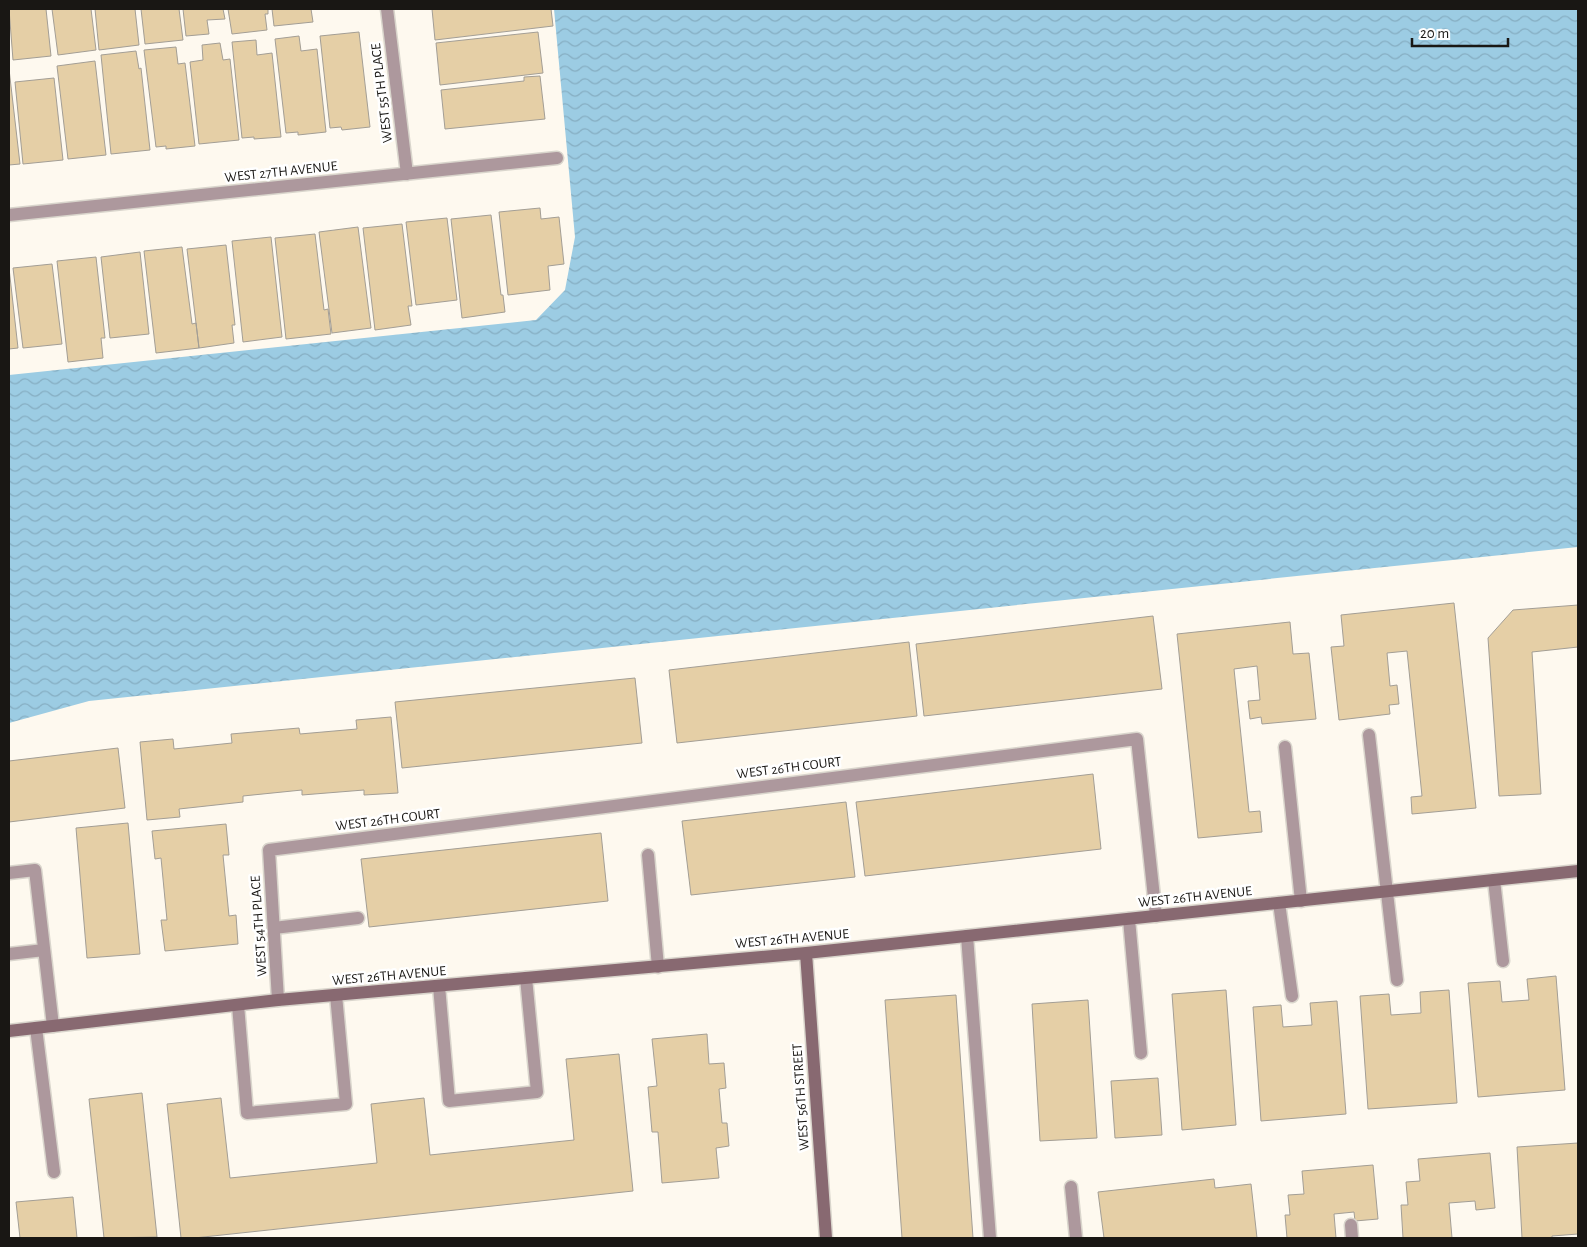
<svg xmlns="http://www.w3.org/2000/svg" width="1587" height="1247" viewBox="0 0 1587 1247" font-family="'Alegreya Sans',sans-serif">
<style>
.water{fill:url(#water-waves)}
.building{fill:#e5cfa6;stroke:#a39e95}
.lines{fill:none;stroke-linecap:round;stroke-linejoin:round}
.lane-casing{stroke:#d9d5cc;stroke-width:15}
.street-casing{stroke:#d9d5cc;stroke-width:15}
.secondary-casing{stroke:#d9d5cc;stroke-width:15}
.lane{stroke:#ad989d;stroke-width:12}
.street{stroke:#ad989d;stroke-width:12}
.secondary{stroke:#886971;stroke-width:12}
.labels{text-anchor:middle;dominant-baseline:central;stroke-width:5;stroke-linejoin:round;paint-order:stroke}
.street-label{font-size:14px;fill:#191714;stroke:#fff}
</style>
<defs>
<pattern id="water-waves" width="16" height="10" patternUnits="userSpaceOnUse" patternTransform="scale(1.25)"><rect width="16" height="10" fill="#9ccce3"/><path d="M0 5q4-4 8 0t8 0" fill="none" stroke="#86aec2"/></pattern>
</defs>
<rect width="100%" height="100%" fill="#fef9ef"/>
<path class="water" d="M554 9H1578V547L89 701 9 723V375L536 320 565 290 575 237Z"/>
<path class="building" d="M9 9H46L51 56 13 60Z
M52 9H91L96 50 58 55Z
M95 9H135L139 45 99 50Z
M141 9H179L183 40 145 44Z
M183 9H223L225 19 207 20 209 34 186 36Z
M228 9H268V14H265L267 30 232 34Z
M272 9H311L313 22 274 26Z
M432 9H551L553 26 435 40Z
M359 32 370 127 342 130 341 127 330 128 320 36Z
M538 32 543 73 440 85 436 43Z
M299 36 301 51 317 49 326 132 298 135V132L286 133 275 39Z
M256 40 257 55 272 53 281 137 254 139V137L242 138 232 42Z
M220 43 223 60 230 59 239 140 199 144 190 62 203 60 202 45Z
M176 47 178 64 185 63 195 146 166 149V146L156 147 144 50Z
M136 51 139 69 141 68 150 150 111 154 101 55Z
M95 61 106 155 68 159 57 66Z
M9 69 20 164 9 165Z
M540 76 545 119 445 129 441 90 524 81V77Z
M54 78 63 160 23 164 15 82Z
M540 208 541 219 559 217 564 264 548 266 550 290 508 295 499 212Z
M491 215 501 295H503L505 312 462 318 451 219Z
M447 218 457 300 416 305 406 222Z
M402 224 412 306H408L411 325 375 330 363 228Z
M358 227 371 328 332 333 319 232Z
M315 234 324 310 328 309 331 334 286 339 275 238Z
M271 237 282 337 243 342 232 241Z
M226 245 235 325H232L234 343 199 348 187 249Z
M182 247 192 324 196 323 199 348 156 353 144 251Z
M140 252 149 334 110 338 101 257Z
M96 257 105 338H101L103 358 68 362 57 261Z
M52 264 62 344 23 348 13 268Z
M9 268 18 348 9 349Z
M1454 603 1476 808 1412 814 1411 797 1422 796 1407 651 1387 653 1390 686 1397 685 1399 704 1389 705 1390 714 1339 720 1331 647 1344 646 1341 615Z
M1578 605V647L1532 652 1541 794 1499 796 1488 638 1513 610Z
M1153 616 1162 689 924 716 916 644Z
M1290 622 1293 654 1309 653 1316 719 1262 724 1261 717 1250 719 1248 701 1260 700 1257 666 1234 669 1249 812 1260 811 1262 832 1198 838 1177 634Z
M909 642 917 716 677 743 669 670Z
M635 678 642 743 402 768 395 702Z
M391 717 398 793 364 795V790L302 795V790L243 796V802L179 809 180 817 147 820 140 742 173 739 174 749 232 743 231 734 299 728 300 734 357 729 356 720Z
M118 748 125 808 9 822V761Z
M1093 774 1101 849 865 876 856 802Z
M846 802 855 877 691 895 682 821Z
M128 823 140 954 87 958 76 828Z
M226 824 229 855H223L229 916 236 915 238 944 165 951 161 920H167L161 858 155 859 152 831Z
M601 833 608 901 369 927 361 859Z
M1556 976 1565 1090 1478 1097 1468 983 1500 981 1502 1002 1529 1000 1527 979Z
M1226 990 1236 1125 1182 1130 1172 994Z
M1449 990 1457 1103 1368 1109 1360 996 1389 994 1391 1015 1421 1013 1420 992Z
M956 995 973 1238H902L885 1000Z
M1088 1000 1097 1138 1040 1141 1032 1004Z
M1337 1001 1346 1114 1261 1121 1253 1007 1281 1005 1283 1027 1312 1025 1310 1003Z
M707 1034 709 1064 724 1063 726 1088 719 1089 722 1123H727L729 1146 716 1148 719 1178 662 1183 658 1132H652L648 1087 657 1086 652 1039Z
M619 1054 633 1191 194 1238H181L167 1104 221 1098 230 1178 377 1163 371 1104 424 1098 430 1155 574 1140 566 1059Z
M1158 1078 1162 1135 1115 1138 1111 1081Z
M142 1093 157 1237 104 1238 89 1099Z
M1578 1143V1234L1552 1236V1238H1522L1517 1147Z
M1490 1153 1495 1208 1476 1210 1475 1201 1449 1203 1452 1238H1403L1401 1205H1408L1406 1182 1420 1181 1418 1159Z
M1373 1165 1378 1219 1355 1221 1354 1212 1334 1214 1336 1238H1287L1285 1215H1290L1288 1195 1304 1194 1302 1171Z
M1214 1179 1215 1188 1251 1184 1257 1238H1104L1098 1192Z
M73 1197 77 1238H20L16 1202Z"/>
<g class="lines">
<defs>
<path id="lane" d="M1369 735 1397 980
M1285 747 1301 901
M648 855 658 967
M9 873 35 870 53 1026
M1494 880 1503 961
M1279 903 1292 996
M1129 919 1141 1053
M274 928 358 918
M967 936 990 1238
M9 954 44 950
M439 986 449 1101 537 1092 526 978
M238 1005 247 1113 346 1104 336 995
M36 1028 54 1172
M1071 1187 1076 1238
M1351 1225 1352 1238"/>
<path id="street" d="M387 9 407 174
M9 215 557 158
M278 1000 269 850 1137 739 1156 916"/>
<path id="secondary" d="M806 953 826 1238
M9 1031 278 1000 806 953 1578 871"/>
</defs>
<use href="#lane" class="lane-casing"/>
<use href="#street" class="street-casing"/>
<use href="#secondary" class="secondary-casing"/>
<use href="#lane" class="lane"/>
<use href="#street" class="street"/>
<use href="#secondary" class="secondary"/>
</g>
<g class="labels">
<g class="street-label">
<text transform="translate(382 93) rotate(-97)">WEST 55TH PLACE</text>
<text transform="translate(281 172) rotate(-6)">WEST 27TH AVENUE</text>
<text transform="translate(789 768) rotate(-7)">WEST 26TH COURT</text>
<text transform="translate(388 820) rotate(-7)">WEST 26TH COURT</text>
<text transform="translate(1195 897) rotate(-6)">WEST 26TH AVENUE</text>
<text transform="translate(259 926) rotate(-94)">WEST 54TH PLACE</text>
<text transform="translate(792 939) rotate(-5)">WEST 26TH AVENUE</text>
<text transform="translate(389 976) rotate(-5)">WEST 26TH AVENUE</text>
<text transform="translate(801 1097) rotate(-94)">WEST 56TH STREET</text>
</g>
</g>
<rect width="1587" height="1247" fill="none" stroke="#191714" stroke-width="20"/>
<path d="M1412 38v8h96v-8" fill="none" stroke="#191714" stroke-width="2.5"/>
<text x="1420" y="38" font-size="15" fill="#191714" stroke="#ffffff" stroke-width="4" paint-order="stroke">20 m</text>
</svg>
